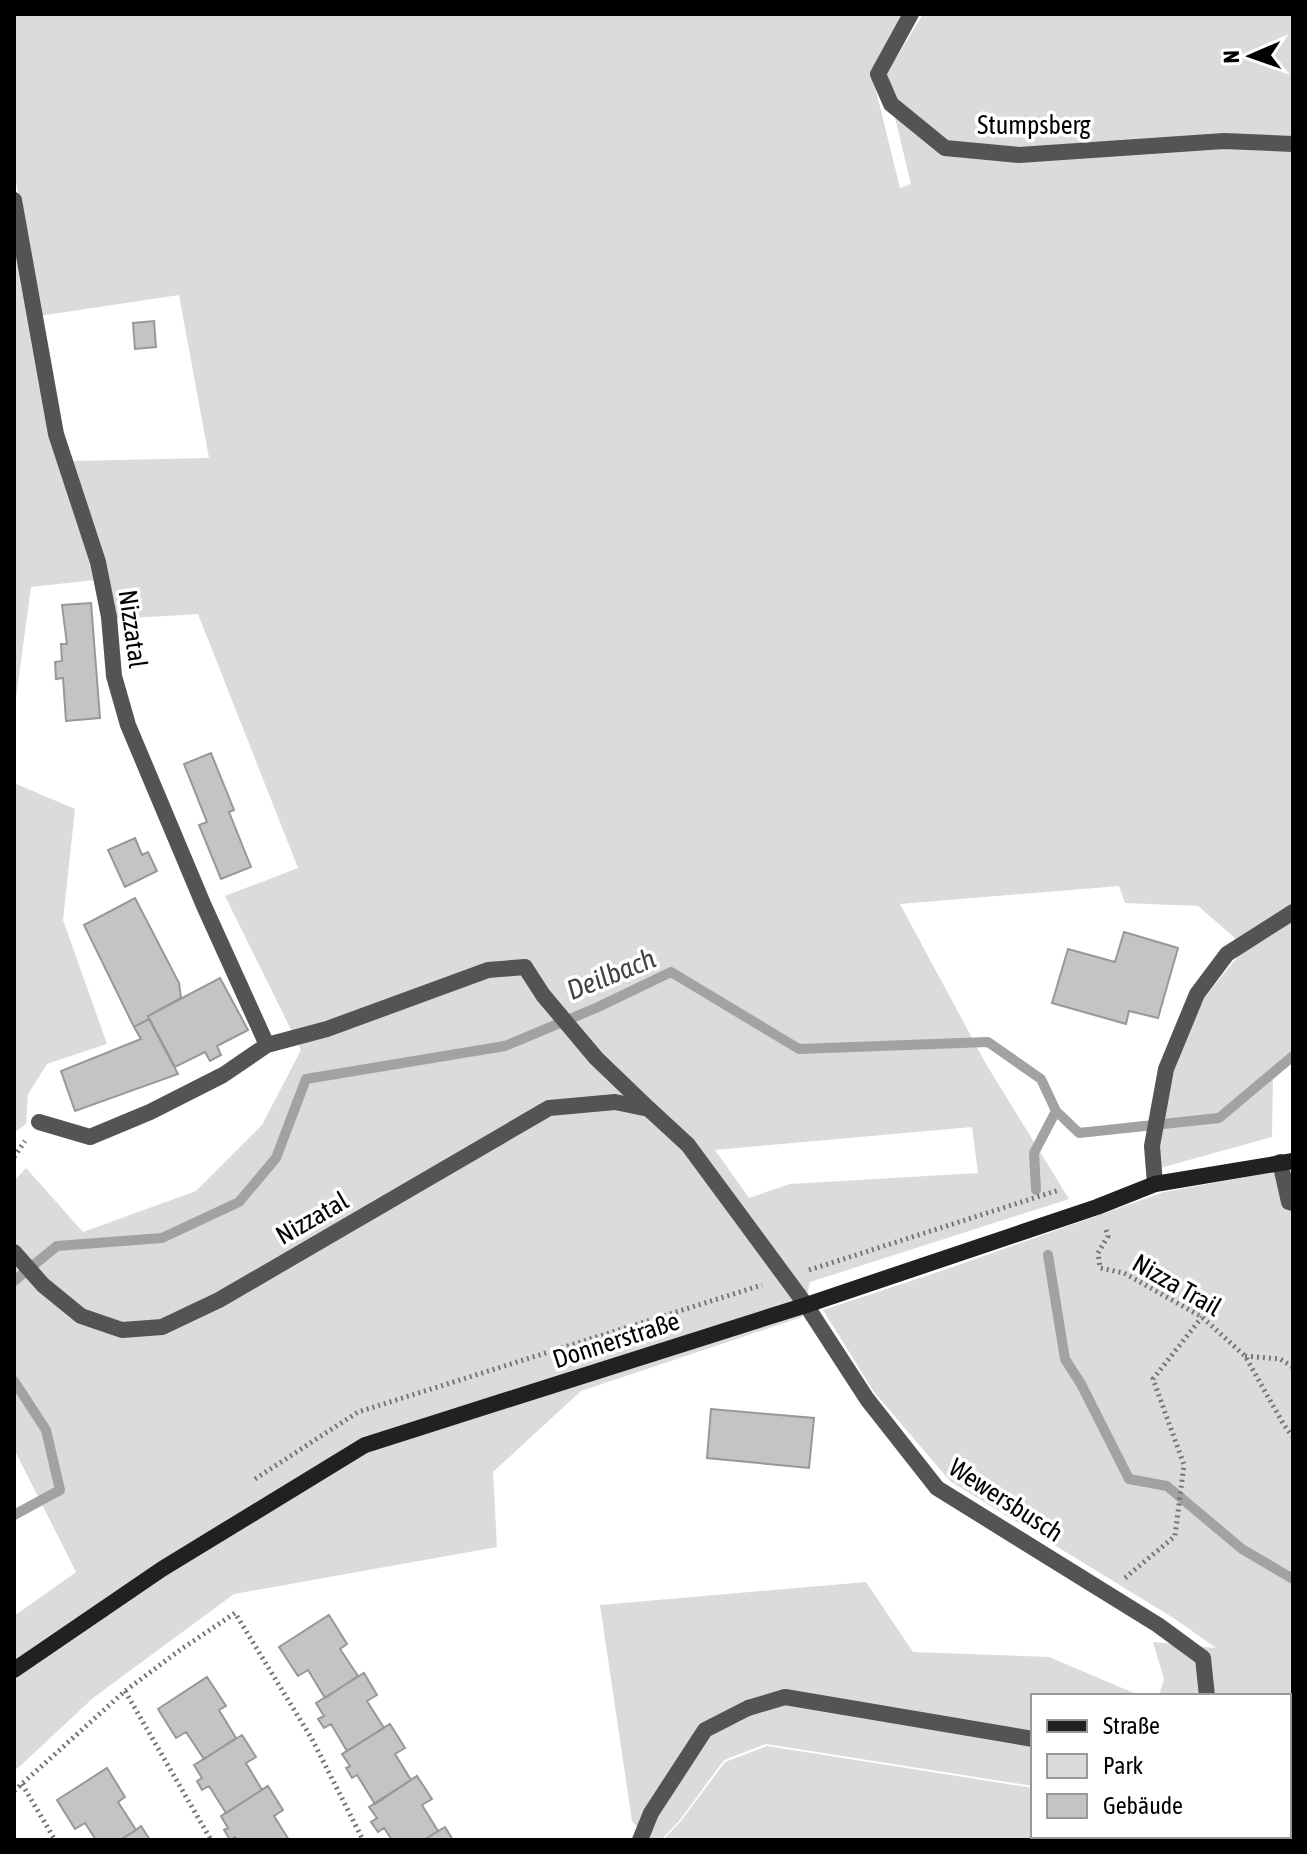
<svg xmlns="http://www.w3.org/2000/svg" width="1307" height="1854" viewBox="0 0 1307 1854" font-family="'Asap Condensed',sans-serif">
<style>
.green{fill:#dbdbdb;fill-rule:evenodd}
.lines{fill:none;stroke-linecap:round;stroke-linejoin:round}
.stream{stroke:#a2a2a2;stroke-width:10}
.building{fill:#c4c4c4;stroke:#989898;stroke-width:2}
.path{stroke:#767676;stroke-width:5;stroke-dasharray:2 4;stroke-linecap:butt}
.service{stroke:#545454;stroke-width:16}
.minor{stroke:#545454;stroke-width:16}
.secondary{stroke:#212121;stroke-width:16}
.labels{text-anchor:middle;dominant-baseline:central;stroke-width:7;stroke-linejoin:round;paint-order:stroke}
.street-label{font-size:26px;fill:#000;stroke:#fff}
.water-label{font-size:28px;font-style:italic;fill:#434343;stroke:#fff}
</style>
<rect width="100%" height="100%" fill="#fff"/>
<path class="green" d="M14 14H905L872 74 900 188 911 184 885 76 923 14H1293V1055L1273 1075 1272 1137 1160 1168V1143L1170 1077 1204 998 1243 950 1234 937 1198 906 1125 903 1119 886 900 904 986 1064 1069 1199 810 1282 802 1317 581 1391 493 1472 497 1547 234 1594 93 1698 18 1768 14 1770V1616L76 1572 14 1449V1181L26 1168 83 1232 196 1191 262 1125 301 1050 225 896 298 868 198 614 116 619 72 461 209 458 179 295 39 316 15 176ZM972 1127 978 1173 790 1184 749 1198 715 1150Z
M14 218 95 580 31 587 14 713Z
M14 783 75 809 63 920 107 1044 47 1064 28 1094 26 1124 14 1133Z
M1293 1171V1840H663L681 1821 725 1762 767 1746 1033 1788V1836H1289V1696H1159L1164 1679 1153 1642 1216 1648 1175 1619 950 1481 874 1392 823 1310 947 1269 1164 1192 1274 1172Z
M866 1582 913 1652 1049 1657 1141 1696H1033V1786L766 1744 724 1760 679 1821 661 1840H648L632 1821 600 1605Z"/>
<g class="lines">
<path class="stream" d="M1036 1190 1034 1153 1056 1111
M1048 1255 1065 1359 1081 1384 1129 1479 1167 1486 1242 1549 1293 1579
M14 1281 57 1246 162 1238 239 1202 276 1158 306 1079 505 1046 596 1008 671 972 799 1049 988 1042 1041 1079 1056 1111 1079 1133 1219 1118 1293 1056
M14 1381 46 1430 60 1490 14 1515"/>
</g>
<path class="building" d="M154 321 156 347 135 349 133 323Z
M91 603 100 718 66 721 63 678 56 679 55 662 62 661 61 644H67L62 605Z
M211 753 234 810 229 812 251 867 221 879 199 825 207 822 184 764Z
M135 838 142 855 148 852 157 871 125 887 108 850Z
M135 898 179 983 181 998 148 1016 149 1019 134 1027 84 925Z
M1124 932 1178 948 1158 1018 1129 1011 1126 1024 1052 1003 1068 949 1115 962Z
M220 978 248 1030 217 1046 221 1055 210 1061 205 1052 175 1067 148 1016Z
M149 1019 178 1074 75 1111 61 1071 141 1039 134 1027Z
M711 1409 814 1418 809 1468 707 1458Z
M329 1615 347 1644 340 1649 358 1676 325 1698 308 1670 298 1676 279 1647Z
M364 1673 377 1695 367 1701 384 1728 347 1751 331 1724 324 1728 318 1719 324 1716 316 1703Z
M207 1677 226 1706 219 1710 236 1738 204 1759 186 1732 176 1738 158 1709Z
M390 1724 405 1748 395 1754 411 1780 375 1804 357 1775 352 1778 346 1768 350 1766 342 1754Z
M242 1735 256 1757 246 1763 262 1790 226 1813 209 1786 202 1790 197 1781 202 1778 194 1765Z
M107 1768 125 1797 118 1802 136 1830 120 1840H96L85 1823 75 1829 57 1800Z
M417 1776 432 1799 422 1805 438 1831 424 1840H392L384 1828 378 1832 371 1822 377 1818 369 1807Z
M268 1786 283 1810 274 1816 289 1840H237L235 1837 230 1840 224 1830 228 1828 221 1816Z
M141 1826 150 1840H120L136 1830Z
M445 1827 453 1840H424L438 1831Z"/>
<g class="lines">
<path class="path" d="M14 1157 25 1141
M1106 1230 1108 1236 1098 1253 1100 1268 1124 1273 1202 1317 1245 1356 1284 1425 1293 1437
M809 1270 1059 1190
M1245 1356 1280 1359 1293 1367
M255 1479 358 1412 762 1285
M1125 1578 1175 1536 1184 1465 1153 1379 1202 1317
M125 1691 211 1840
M22 1784 55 1840
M14 1791 125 1691 180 1650 235 1613 312 1739 363 1840"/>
<path class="service" d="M14 200 56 434 98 562 109 617 114 676 128 725 204 906 267 1045 223 1075 150 1112 90 1137 39 1122
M267 1045 327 1029 488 970 525 967 543 995 596 1058 649 1109
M1280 1162 1289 1202 1293 1203"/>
<path class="minor" d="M911 14 878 74 891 104 945 148 1019 155 1224 141 1293 144
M1155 1184 1152 1146 1166 1069 1197 994 1227 954 1293 912
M14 1252 43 1285 81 1316 122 1330 162 1327 219 1300 549 1108 615 1102 649 1109 688 1145 806 1305 867 1399 937 1488 1158 1625 1203 1658 1207 1696
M640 1840 651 1813 705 1730 748 1708 785 1697 1033 1739"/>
<path class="secondary" d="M14 1670 162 1569 365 1445 806 1305 1097 1207 1155 1184 1293 1161"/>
</g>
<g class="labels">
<g class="street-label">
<text x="1034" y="125">Stumpsberg</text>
<text transform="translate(133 629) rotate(82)">Nizzatal</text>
<text transform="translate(312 1218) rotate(-30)">Nizzatal</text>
<text transform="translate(1177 1285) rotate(30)">Nizza Trail</text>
<text transform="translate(616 1340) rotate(-18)">Donnerstraße</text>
<text transform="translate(1006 1500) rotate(33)">Wewersbusch</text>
</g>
<g class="water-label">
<text transform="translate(611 974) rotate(-22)">Deilbach</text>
</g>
</g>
<rect width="1307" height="1854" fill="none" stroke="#000000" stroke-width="32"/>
<rect x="1031" y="1694" width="260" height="144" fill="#ffffff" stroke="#999999" stroke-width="2"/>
<rect x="1047" y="1720" width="40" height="12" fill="#212121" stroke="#999999" stroke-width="2"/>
<text x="1103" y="1734" font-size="24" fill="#000000">Straße</text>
<rect x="1047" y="1754" width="40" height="24" fill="#dbdbdb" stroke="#999999" stroke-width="2"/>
<text x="1103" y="1774" font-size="24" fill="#000000">Park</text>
<rect x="1047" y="1794" width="40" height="24" fill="#c4c4c4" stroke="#999999" stroke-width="2"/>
<text x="1103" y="1814" font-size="24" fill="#000000">Gebäude</text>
<g transform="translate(1251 56) rotate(268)" stroke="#ffffff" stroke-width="6" paint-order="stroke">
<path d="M0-6L14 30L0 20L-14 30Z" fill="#000000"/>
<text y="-12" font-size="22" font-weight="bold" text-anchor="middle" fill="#000000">N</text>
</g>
</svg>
